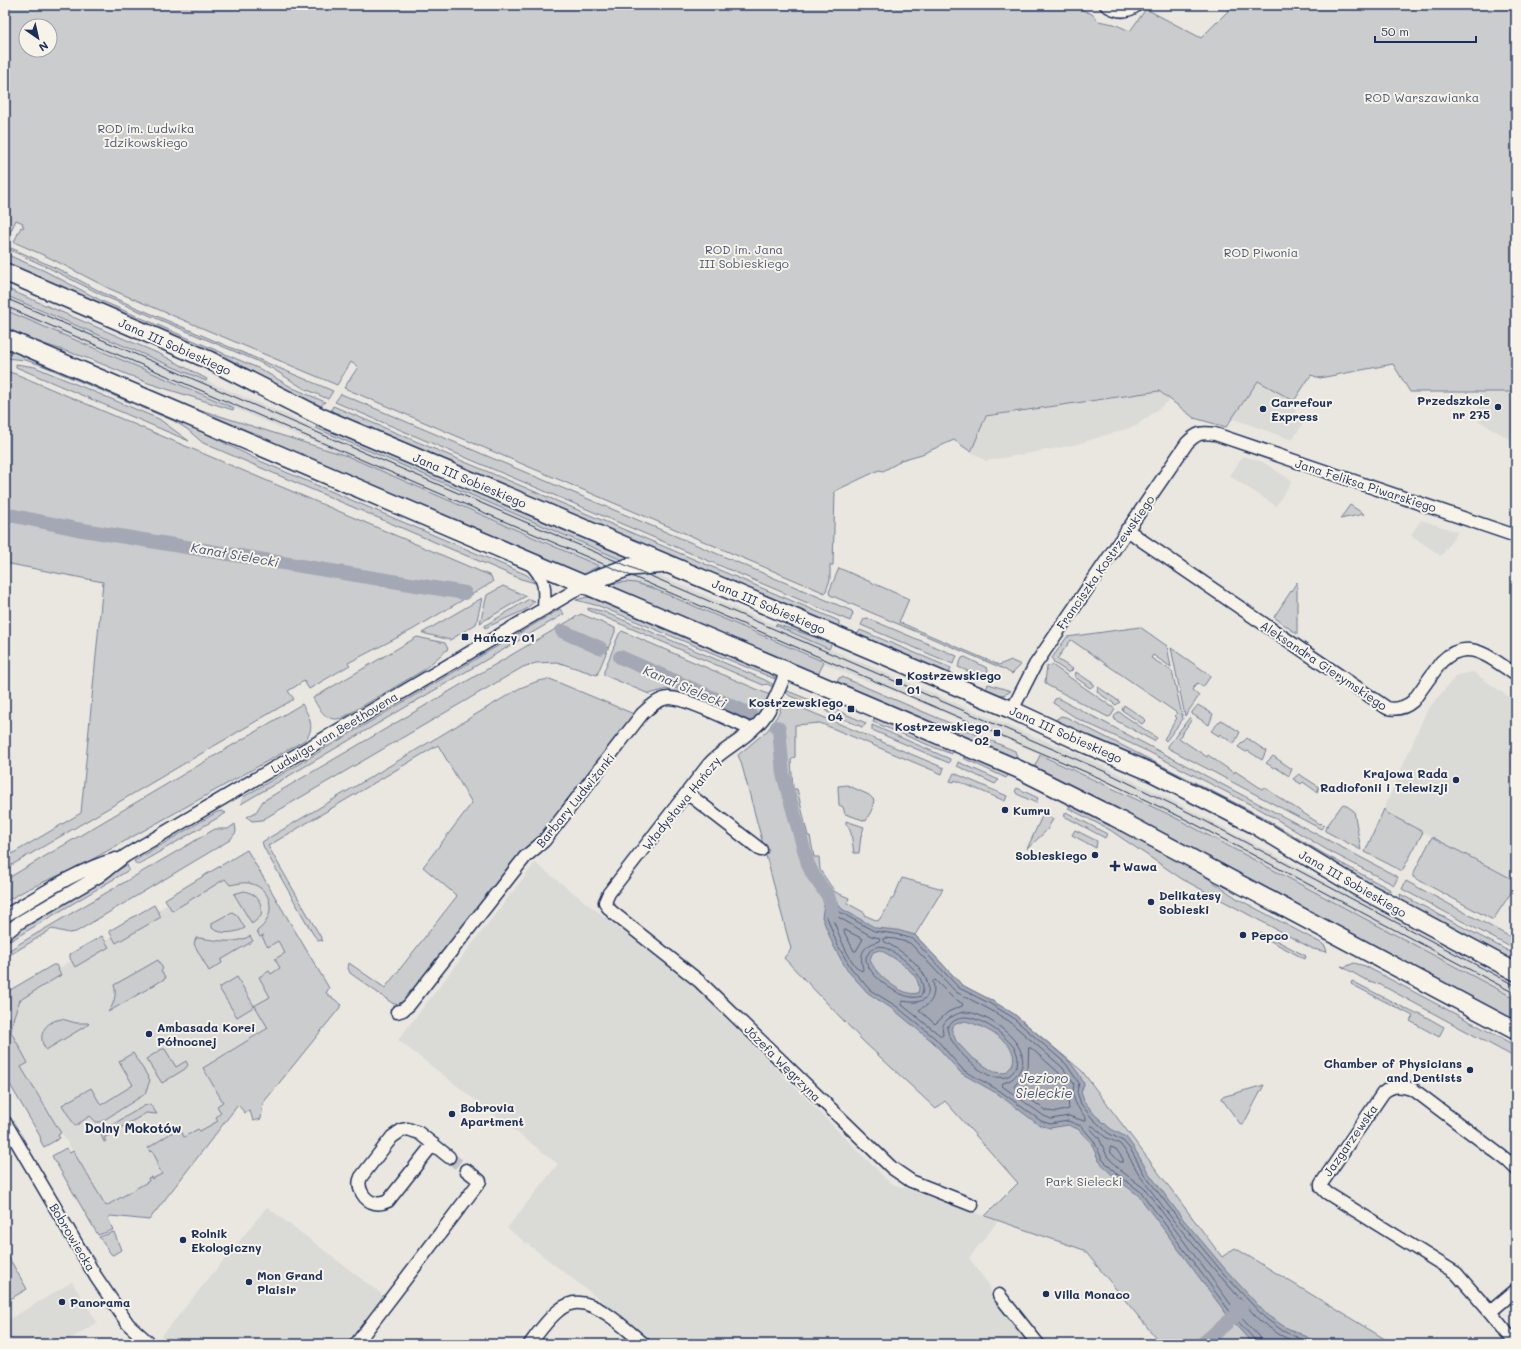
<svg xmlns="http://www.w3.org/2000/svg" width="1521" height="1349" viewBox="0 0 1521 1349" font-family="Mali,sans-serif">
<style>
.built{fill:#dadad6}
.green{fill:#cbcccd;stroke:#737e96;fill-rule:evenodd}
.water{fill:#a3a8b4;stroke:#6d7892;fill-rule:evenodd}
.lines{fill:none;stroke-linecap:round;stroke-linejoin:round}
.shore{stroke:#515f80;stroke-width:1}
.canal{stroke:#a3a8b4;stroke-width:14}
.street-tunnel{stroke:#c1c2c6;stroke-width:12;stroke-dasharray:12 6;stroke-linecap:butt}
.street-casing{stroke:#1b2f5e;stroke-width:15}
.secondary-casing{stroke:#1b2f5e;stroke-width:20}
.street{stroke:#f7f3e8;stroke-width:12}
.secondary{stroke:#f7f3e8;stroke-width:17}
.tram{stroke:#1b2f5e;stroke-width:1}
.poi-dot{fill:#1b2f5e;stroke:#f7f3e8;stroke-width:1.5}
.labels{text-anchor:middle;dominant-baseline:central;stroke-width:4;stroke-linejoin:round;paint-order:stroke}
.park-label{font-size:12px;fill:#47567a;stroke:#f7f3e8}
.street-label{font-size:12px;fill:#1b2f5e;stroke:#f7f3e8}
.poi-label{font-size:12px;font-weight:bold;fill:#1b2f5e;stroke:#f7f3e8;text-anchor:start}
.water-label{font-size:13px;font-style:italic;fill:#445378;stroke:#f7f3e8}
.neighbourhood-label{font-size:13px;font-weight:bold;fill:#1b2f5e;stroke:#f7f3e8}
</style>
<rect width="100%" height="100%" fill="#eae7e0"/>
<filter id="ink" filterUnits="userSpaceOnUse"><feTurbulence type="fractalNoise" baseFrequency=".025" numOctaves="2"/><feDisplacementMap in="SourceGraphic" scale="8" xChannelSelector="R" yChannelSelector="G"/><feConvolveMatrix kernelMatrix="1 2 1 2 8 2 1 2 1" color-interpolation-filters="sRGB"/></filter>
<g filter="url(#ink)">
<path class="built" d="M5 295 341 438 625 561 600 568V566L407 482 347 456 326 450 325 447 5 310Z
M1258 381 1294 401 1296 416 1304 422 1292 440 1231 418Z
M1159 391 1170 400 1136 426 1074 445 986 461 971 452 986 417Z
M1479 392H1516V443L1479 421Z
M1243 456 1263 462 1292 481 1276 506 1230 476Z
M1421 520 1458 532 1441 556 1411 535Z
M647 570 1023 732 1076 753 1160 794 1516 982V999L1203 832 1114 787 1017 744 875 683 874 684 843 672 804 653 652 588 631 583 609 584Z
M1473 672 1516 702V881L1387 813 1384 809 1427 710 1457 675Z
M250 856 329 988 149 1220 106 1206 5 1040 15 994Z
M535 863 696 988 890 1183 998 1221 969 1258 989 1285 992 1298 1029 1344H657L507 1228 558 1164 398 1040Z
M267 1207 384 1296 347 1344H171L161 1337Z
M72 1282 97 1322 63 1344H5V1322Z"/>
<path class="green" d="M5 5H1071L1092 14 1098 21 1114 24 1130 31 1146 9 1201 38 1234 5H1516V392H1410L1393 364 1320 378 1311 375 1294 401 1258 381 1226 427 1194 418 1159 391 986 416 971 452 954 440 922 454 901 460 896 464 883 471 879 470 835 491 833 565H830V580L825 593 344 388 358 367 351 362 337 385 110 289 50 258 14 242 21 227 23 228 24 226 22 225 23 223 16 220 7 239H5ZM26 26H50V50H26Z
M11 248 58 269 107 295 333 391 328 399 303 388 273 369 257 361 106 297 47 267 10 250Z
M8 255 45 271 104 302 260 369 293 388 325 402 320 407 228 359 6 264V262Z
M5 288 162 355 207 379 206 381 5 295Z
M5 310 234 408 233 410 148 383 90 359 29 339 5 329Z
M5 347 189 425 260 461 527 575 535 583 521 579 203 443 187 429 174 421 41 365 25 360 5 358Z
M16 364 35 367 159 419 189 441 16 367Z
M5 371 16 374 491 576 493 582 412 630 348 663 350 665 309 689 304 681 288 691 294 699 5 869V858L81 813 103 582 5 563Z
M341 394 852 611 853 614 850 621 335 402Z
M333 406 830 617 839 621V627L662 551 610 531 332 413 331 410Z
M204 411 347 456 599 566 583 574 204 414Z
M318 424 567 531 638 558 622 560 316 428Z
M1350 505 1364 514 1340 519Z
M839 568 909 599 899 622 999 665 1009 661 1010 660 1021 665 1012 674 1004 669 830 595 829 592Z
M626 582 636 583 652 588 824 662 818 675 608 585 609 584Z
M1297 582V634L1274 617Z
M503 586 526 596 480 623 487 595Z
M587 597 599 599 772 673 775 679 599 606 576 600Z
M482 598 476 624 450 640 422 633Z
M529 599 535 601 525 610 485 628 484 626Z
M588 608 602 611 765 680 774 685 773 687 767 684 763 685 588 610Z
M560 609 564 614 241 804 243 798 245 796Z
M581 614 615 628V632L597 675 557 662 536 663 523 667 262 820 252 821 247 817 256 812 263 801Z
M867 618 957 656 953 664 861 625 864 619Z
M776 624 832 643 829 649 775 625Z
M1140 627 1167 646 1171 667 1153 655 1151 658 1172 671 1183 719 1166 741 1164 739 1177 718 1175 716 1177 713 1071 640 1057 659 1073 669 1069 673 1054 663 1052 658 1067 637Z
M860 630 951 668 949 674 857 635Z
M622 631 770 695 764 710 753 722 750 723 667 689 649 694 604 675V671L619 634Z
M417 637 445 643 448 649 422 671 342 718C326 723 319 709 313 698Z
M1171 648 1210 675V677L1203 687 1197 683 1192 690 1199 696 1185 716Z
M965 657 987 668 988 670 984 678 958 667 962 658Z
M1052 665 1115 709 1111 716 1108 717 1047 685 1045 682 1047 666Z
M1076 672 1094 684V685L1090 688 1075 677Z
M842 677 1015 751 1017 757 1016 759 837 682 839 678Z
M550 679 634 714 542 836 526 847 511 863 408 999 398 1005 392 1003 350 973 348 968 349 963 385 988 457 896 423 867 472 803 438 745 268 846 323 941 318 940 313 934 264 848 262 842 520 688 538 681Z
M988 684 1011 691C1002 698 995 694 986 690Z
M1098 687 1120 702 1116 705 1097 692Z
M785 690 815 702V704L812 705 790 696 784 691Z
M1058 698 1398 877 1394 885 1327 850 1263 811 1149 752 1078 719 1053 703 1055 699Z
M785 701 944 768 942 774 820 723 795 725V757L791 760 793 789H797L808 836H810L814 857H819L820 870 835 892 849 898 847 903 865 913 864 915 878 921 884 913 891 899H893L902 878 943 889 915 935 962 985 991 1000 1014 1014 1082 1071 1222 1257 1235 1248 1393 1344H1161L1084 1250 985 1216 1018 1183 945 1101 936 1109 864 1042 784 958 791 949 741 762 738 755 768 730 779 713 783 702Z
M302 704C309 716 316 728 305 740L84 864 26 890 5 902V880Z
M1124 705 1146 720 1142 724 1122 710Z
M1198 705 1213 714 1209 725 1192 714V712Z
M827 706 866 723 865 725 862 727 827 712 826 709Z
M1118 712H1119L1157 738 1154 741 1115 720 1114 717Z
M1061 716 1066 717 1261 816 1324 854 1391 890 1384 892 1362 880 1229 801 1145 760 1054 721Z
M875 717 883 719 886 722 888 721 935 741 936 743 951 750 952 754 938 749 873 722Z
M1190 717 1192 719 1179 738 1207 757 1208 755 1234 773 1235 771 1262 789 1264 787 1290 805H1291L1320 824 1321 823 1324 826 1321 829 1168 748V746Z
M1221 720 1240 732 1234 744 1220 734 1219 736 1211 731Z
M872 725 950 759 949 763 872 730Z
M1247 738 1266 751 1262 760 1248 751 1246 752 1238 747Z
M1040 755 1168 814 1516 999V1022L1098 799 1034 768Z
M969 756 982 762 985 764H986L1009 774 1006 778 963 758Z
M1273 756 1292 769 1289 776 1275 767 1274 768 1266 763Z
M958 762 999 780 995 784 957 766Z
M954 773 1007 796 1005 801 955 780 954 782 950 781Z
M1299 774 1319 787 1317 792 1303 782 1301 784 1293 779Z
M847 785 869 795 874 800 872 809 866 821 845 814 843 807 839 805 838 786Z
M1017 788 1038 798 1036 803 1017 794 1015 791Z
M1072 804 1082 809 1083 811 1087 812 1190 866 1238 899 1321 943 1325 946 1327 952 1313 949 1182 879 1110 830 1068 808Z
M1344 804 1354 811 1361 850 1325 831V829L1342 805Z
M1384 809 1387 813 1423 832 1402 871 1365 852Z
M222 811 226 813 137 865 134 861 217 812Z
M1066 812 1107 834 1105 838 1064 816Z
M1043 814 1053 819 1047 830 1027 849Z
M846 821 864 827 861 836 859 853H854L851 833 848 826 846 825Z
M235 824 236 832 230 840 76 932 69 933 52 929 5 958V953L19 944 215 829H228Z
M1075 830 1097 841 1096 848 1072 835Z
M1432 837 1516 881V885L1493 920 1413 877V874Z
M247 850 329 988 326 993 342 1005 263 1103 261 1119 253 1121 250 1111 245 1113 238 1105 149 1220 111 1216 108 1218 113 1230 98 1235 52 1156 66 1148 70 1153 73 1151 106 1206 149 1181 148 1178 151 1177 152 1179 162 1174 156 1163 158 1162 152 1151 150 1152 148 1148 179 1128 184 1137 198 1129 200 1131 218 1121 216 1117 221 1113 217 1106 223 1102 203 1068 268 1028 255 1006 237 1017 219 988 237 977 254 1006 270 997 259 977 269 971 271 974 280 968 275 959 285 953 278 941 268 947 262 937 264 935 260 937 257 931C276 918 275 889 249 883 243 882 236 884 230 885L225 879 172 911 165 899Z
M127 865 129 870 5 944V941L34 920Z
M1406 881 1516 940V950L1402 889Z
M244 891C258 894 263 903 261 916L252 924 234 894Z
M1400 894 1516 955V962L1401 901Z
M154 905 161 917 116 943 109 931Z
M232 912 237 915 245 928C236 933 220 935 212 928V923Z
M1260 932 1306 956 1305 959 1259 935Z
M102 936 109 947 75 967 70 958V954Z
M250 936 253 941 221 960 222 963 209 971 194 944 196 938H199C216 940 234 945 250 936Z
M158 960 163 969 161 971 166 978 108 1012C114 1005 117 994 114 985Z
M1354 963 1365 966 1516 1046V1058L1381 985 1364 979 1341 966 1345 967Z
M53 965H56L59 969 58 970 61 975 20 1000 14 1016 11 1032 28 1063 21 1067 61 1133 58 1135 60 1138 44 1147 41 1142 40 1136 5 1076V993Z
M1352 981 1414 1013H1419L1444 1027 1439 1037 1410 1021 1413 1016 1351 984Z
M62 1019 76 1023H88L89 1024 46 1050C36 1035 45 1021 62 1019Z
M162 1049H165L176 1067 186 1061 188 1065 185 1069 162 1083 146 1059Z
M133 1053 150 1080 145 1094 101 1122H96L90 1116 75 1126 62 1105 91 1088 101 1105 133 1085 119 1061Z
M1264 1085 1243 1125H1241L1221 1098 1222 1097Z
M150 1104 157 1114 146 1113 104 1138 106 1141 104 1142 101 1135 105 1129 144 1106Z
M114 1232 121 1250 113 1255 111 1254 99 1237Z
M5 1251 27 1289 5 1302Z"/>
<path class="water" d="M831 895 842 909 876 928 897 930 915 935 962 985 991 1000 1014 1014 1069 1061 1079 1074 1084 1084 1081 1092 1084 1101 1095 1115 1111 1129 1126 1137 1134 1148 1148 1172 1183 1219 1226 1270 1267 1315 1285 1327 1323 1344H1253L1231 1320 1138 1195 1114 1177 1099 1161 1091 1143 1078 1129 1068 1125 1050 1128 1039 1125 998 1094 961 1073 933 1042 894 1010 868 993 847 970 833 945 822 917 825 898ZM880 950C893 957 925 975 918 993 903 998 873 973 870 959L873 952ZM965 1021C985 1026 1033 1050 1005 1073L994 1072 971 1057 956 1041 951 1028 956 1024Z"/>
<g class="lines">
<path class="shore" d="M833 914 871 936 880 938 879 941C863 946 859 953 863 969L862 971C850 967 837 929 832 917Z
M845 930 863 939 856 951H854L844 932Z
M885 938 895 939 910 943 956 992 987 1008 1009 1021 1063 1068 1074 1084C1071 1099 1077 1107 1086 1118V1121H1084L1069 1116 1051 1119 1044 1116 1002 1086 1003 1083C1011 1081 1017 1076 1021 1068 1032 1044 986 1012 965 1012 960 1012 953 1016 948 1019 942 1024 942 1028 943 1035L941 1036 902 1005V1003L903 1001C936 1008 933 982 916 964 907 955 895 947 883 941V939Z
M880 946C896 950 932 978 921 996 905 1004 864 974 866 957L871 949Z
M935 980 952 997 963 1004 962 1006 948 1012 935 1024 919 1010C921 1008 924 1007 927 1005 934 1000 935 990 933 982Z
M963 1017C975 1016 993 1027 1002 1035 1008 1041 1014 1045 1017 1054 1020 1062 1015 1074 1006 1077 1003 1078 997 1077 994 1077 979 1074 947 1043 947 1027L954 1021Z
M1029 1048H1031L1058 1072 1066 1082 1069 1109 1057 1112 1046 1111 1014 1087 1015 1085 1022 1078 1028 1067Z
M1111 1147 1116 1149 1123 1159V1162H1120L1111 1153 1110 1149Z
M1256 1344 1255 1340 1234 1317 1141 1192 1117 1174 1102 1159 1094 1141 1081 1126 1068 1121 1050 1124 1041 1121 1000 1091 963 1070 936 1039 896 1006 870 990 851 968 837 944 827 917 829 902H831L840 912 874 931 896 934 913 939 959 988 989 1003 1012 1017 1066 1064 1079 1083 1077 1092 1081 1104 1092 1118 1108 1133 1123 1141 1131 1150 1144 1174 1180 1221 1223 1273 1265 1318 1283 1331 1312 1344
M1261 1344 1259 1337 1238 1314 1145 1189 1120 1170 1107 1156 1099 1138 1090 1128 1091 1126H1093L1105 1137 1120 1144 1127 1153 1140 1176 1176 1224 1220 1276 1260 1321 1280 1335 1299 1344"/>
<path class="canal" d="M5 514 77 529 465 593
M562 631 600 648
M620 657 750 714
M777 727 779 729 783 774 808 864 813 875 828 896 833 913
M1202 1344 1242 1310 1238 1306"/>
<path class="street-tunnel" d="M449 1157 466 1170"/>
<defs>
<path id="street" d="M1106 5C1117 12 1127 13 1137 5
M1127 529 1141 540 1387 708C1397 710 1405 708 1413 701L1441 662C1468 635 1492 659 1516 675
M530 563C546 580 545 588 544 609
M787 670C778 691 771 714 753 729 740 742 722 750 709 764L609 893 605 902 607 906 612 912 699 981 892 1168 911 1181 972 1205
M1012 710 1035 665 1187 443C1197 433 1201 432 1215 434L1516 536
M687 793 761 850
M5 916C39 896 78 869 116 859
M5 934 20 922 99 876 125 856 586 584
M397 1012 403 1010 409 1005 525 857 544 841 642 714C650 707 658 699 668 698 686 697 734 722 752 730
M5 1122 96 1277 128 1324 150 1344
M433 1144 388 1201C384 1203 379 1204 375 1203 364 1201 356 1187 361 1177L392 1137 402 1130 408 1129 419 1133 449 1157
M999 1295 1038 1344
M1490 1312 1516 1290
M356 1344 480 1181 466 1170
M530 1344C538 1333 547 1320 558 1311 564 1306 572 1302 580 1303 601 1304 628 1331 644 1344
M1516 1344 1490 1312 1456 1273 1327 1193 1321 1187V1184L1383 1093C1393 1084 1402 1086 1414 1090L1508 1161 1516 1169"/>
<path id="secondary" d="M5 272 209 360 321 417 838 636 1012 710 1085 744 1151 772 1255 825 1356 886 1516 972
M5 338 1018 769 1114 817 1516 1031
M586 584 599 578 629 567 667 564"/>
</defs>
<use href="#street" class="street-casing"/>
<use href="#secondary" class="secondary-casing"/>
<use href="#street" class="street"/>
<use href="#secondary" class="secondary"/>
<path class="tram" d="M5 298 1106 772 1192 814 1516 986
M5 306 1102 779 1189 821 1516 994"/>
</g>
</g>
<g class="poi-dot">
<circle cx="1498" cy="407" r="4"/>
<circle cx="1263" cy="409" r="4"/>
<rect x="461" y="633" width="8" height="8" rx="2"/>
<rect x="895" y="678" width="8" height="8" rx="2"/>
<rect x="847" y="705" width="8" height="8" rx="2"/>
<rect x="993" y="729" width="8" height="8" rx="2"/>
<circle cx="1456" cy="780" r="4"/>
<circle cx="1005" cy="810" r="4"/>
<circle cx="1095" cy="855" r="4"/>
<path d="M1113 860h4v4h4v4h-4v4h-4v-4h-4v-4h4z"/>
<circle cx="1151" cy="902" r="4"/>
<circle cx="1243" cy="935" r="4"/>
<circle cx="149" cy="1034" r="4"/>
<circle cx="1470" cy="1070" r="4"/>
<circle cx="452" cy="1114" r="4"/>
<circle cx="183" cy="1240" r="4"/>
<circle cx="249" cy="1282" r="4"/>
<circle cx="1046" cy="1294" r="4"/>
<circle cx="62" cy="1302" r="4"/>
</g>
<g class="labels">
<g class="park-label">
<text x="1422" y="97">ROD Warszawianka</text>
<text x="146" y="128">ROD im. Ludwika<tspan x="146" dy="14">Idzikowskiego</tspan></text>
<text x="744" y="249">ROD im. Jana<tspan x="744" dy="14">III Sobieskiego</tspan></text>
<text x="1261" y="252">ROD Piwonia</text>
<text x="1084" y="1181">Park Sielecki</text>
</g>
<g class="street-label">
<text transform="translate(175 346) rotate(24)">Jana III Sobieskiego</text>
<text transform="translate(470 480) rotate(23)">Jana III Sobieskiego</text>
<text transform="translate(1366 485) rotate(18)">Jana Feliksa Piwarskiego</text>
<text transform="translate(1105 562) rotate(-55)">Franciszka Kostrzewskiego</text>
<text transform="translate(769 606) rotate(23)">Jana III Sobieskiego</text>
<text transform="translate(1324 665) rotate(34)">Aleksandra Gierymskiego</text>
<text transform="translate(334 732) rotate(-31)">Ludwiga van Beethovena</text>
<text transform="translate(1066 734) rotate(24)">Jana III Sobieskiego</text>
<text transform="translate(575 800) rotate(-51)">Barbary Ludwiżanki</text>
<text transform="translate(681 803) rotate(-51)">Władysława Hańczy</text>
<text transform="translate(1353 883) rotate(30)">Jana III Sobieskiego</text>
<text transform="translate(783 1063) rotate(45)">Józefa Węgrzyna</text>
<text transform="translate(1350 1140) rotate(-55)">Jazgarzewska</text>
<text transform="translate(73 1237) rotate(59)">Bobrowiecka</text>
</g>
<g class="poi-label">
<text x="1490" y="400" text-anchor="end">Przedszkole<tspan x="1490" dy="14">nr 275</tspan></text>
<text x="1271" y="402">Carrefour<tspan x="1271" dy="14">Express</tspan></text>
<text x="473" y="637">Hańczy 01</text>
<text x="907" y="675">Kostrzewskiego<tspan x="907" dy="14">01</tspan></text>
<text x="843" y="702" text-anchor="end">Kostrzewskiego<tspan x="843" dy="14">04</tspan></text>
<text x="989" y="726" text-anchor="end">Kostrzewskiego<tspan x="989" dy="14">02</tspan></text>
<text x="1448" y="773" text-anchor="end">Krajowa Rada<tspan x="1448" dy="14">Radiofonii i Telewizji</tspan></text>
<text x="1013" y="810">Kumru</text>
<text x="1087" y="855" text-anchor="end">Sobieskiego</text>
<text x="1123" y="866">Wawa</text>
<text x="1159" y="895">Delikatesy<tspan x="1159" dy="14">Sobieski</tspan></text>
<text x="1251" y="935">Pepco</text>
<text x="157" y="1027">Ambasada Korei<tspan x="157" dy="14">Północnej</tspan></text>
<text x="1462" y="1063" text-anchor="end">Chamber of Physicians<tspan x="1462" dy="14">and Dentists</tspan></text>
<text x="460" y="1107">Bobrovia<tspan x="460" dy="14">Apartment</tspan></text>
<text x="191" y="1233">Rolnik<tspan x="191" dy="14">Ekologiczny</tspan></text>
<text x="257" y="1275">Mon Grand<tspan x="257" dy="14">Plaisir</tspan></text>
<text x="1054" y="1294">Villa Monaco</text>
<text x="70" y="1302">Panorama</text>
</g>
<g class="water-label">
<text transform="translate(235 554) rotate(10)">Kanał Sielecki</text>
<text transform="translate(685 686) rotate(23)">Kanał Sielecki</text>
<text x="1044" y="1077">Jezioro<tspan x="1044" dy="15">Sieleckie</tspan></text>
</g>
<g class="neighbourhood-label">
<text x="133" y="1127">Dolny Mokotów</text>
</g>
</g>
<rect width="1521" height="1349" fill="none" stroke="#f7f3e8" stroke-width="20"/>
<rect x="10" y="10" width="1501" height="1329" fill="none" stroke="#1b2f5e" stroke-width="1.5" filter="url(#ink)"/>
<g transform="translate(38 38) rotate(146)"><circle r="19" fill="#f7f3e8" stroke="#9fa5b1"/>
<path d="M0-3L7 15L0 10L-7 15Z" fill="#1b2f5e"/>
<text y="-6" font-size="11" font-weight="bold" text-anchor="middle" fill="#1b2f5e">N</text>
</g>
<path d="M1375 36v6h101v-6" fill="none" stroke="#1b2f5e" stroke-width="2"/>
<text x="1381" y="36" font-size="12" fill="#1b2f5e" stroke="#f7f3e8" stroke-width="3" paint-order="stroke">50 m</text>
</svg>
